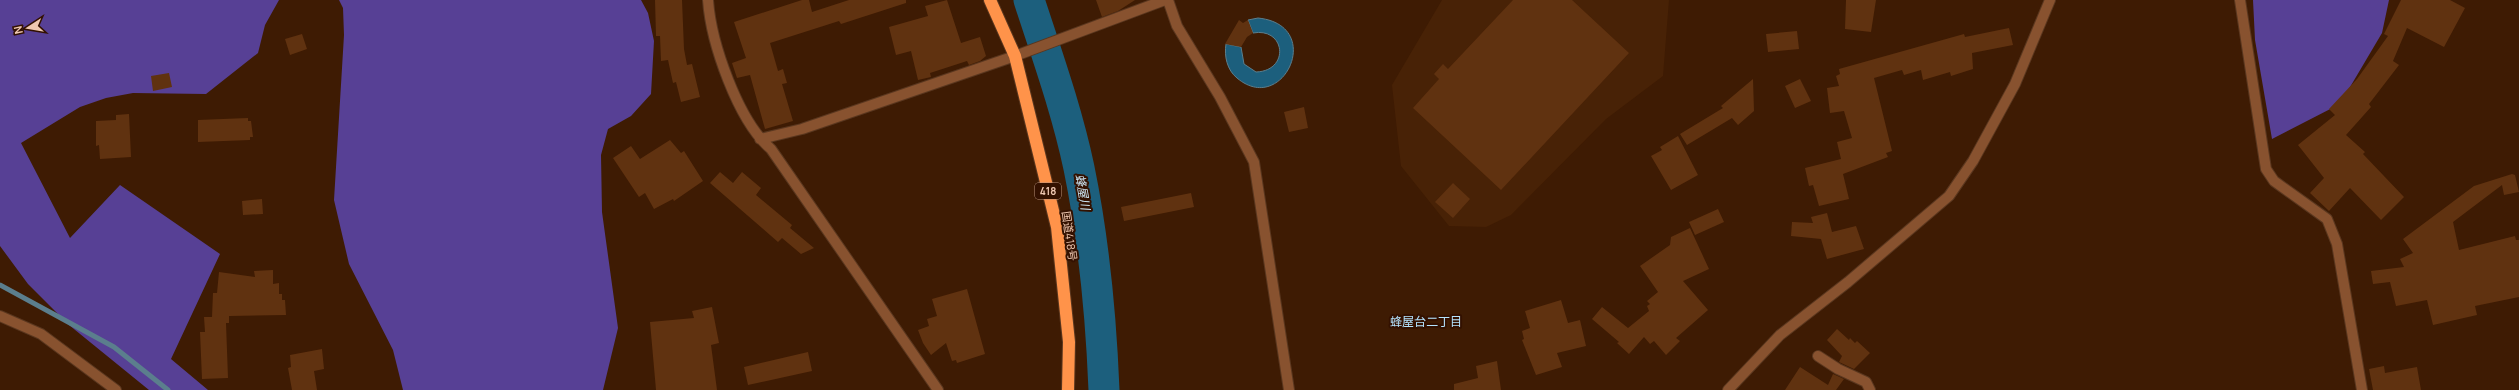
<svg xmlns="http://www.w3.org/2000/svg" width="2519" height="390" viewBox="0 0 2519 390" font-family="Manrope,'Noto Sans JP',sans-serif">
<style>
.built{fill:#482206}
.forest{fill:#574095}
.water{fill:#1c5f7d;stroke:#5b7e8d}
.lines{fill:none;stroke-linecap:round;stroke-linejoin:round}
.stream{stroke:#5b7e8d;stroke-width:5}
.river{stroke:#1c5f7d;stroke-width:31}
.building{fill:#603210}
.minor-casing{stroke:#5a371f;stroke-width:12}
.highway-casing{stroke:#5a371f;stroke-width:14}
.minor{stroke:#88522f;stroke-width:10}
.highway{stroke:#ff934a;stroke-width:12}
.labels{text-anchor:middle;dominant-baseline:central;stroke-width:4;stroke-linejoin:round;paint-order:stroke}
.shield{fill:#310;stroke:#b7917c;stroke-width:1}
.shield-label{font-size:10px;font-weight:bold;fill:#efc8b1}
.street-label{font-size:11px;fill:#efc8b1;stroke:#310}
.water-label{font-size:12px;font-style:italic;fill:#cee7f5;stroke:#310}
.neighbourhood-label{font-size:12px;fill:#b5e4fe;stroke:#310}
</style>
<rect width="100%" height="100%" fill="#3e1b03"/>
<path class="built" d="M1442 0H1669L1663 76 1606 119 1511 215 1486 227 1449 226 1401 166 1392 85Z"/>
<path class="forest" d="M0 0H279L265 25 258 53 206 94 133 93 106 98 80 107 21 143 70 238 120 185 220 254 171 359 208 390H149L69 325 28 284 0 246Z
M339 0H641L648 13 654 41 651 94 631 116 608 129 601 155 602 212 618 328 603 390H403L393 350 349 264 334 200 344 35 343 8Z
M2253 0H2389L2382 33 2340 104 2272 139 2255 40Z"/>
<path class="water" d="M1258 18C1326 25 1283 117 1237 78 1227 70 1224 56 1226 44L1241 47 1244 64 1256 72C1290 71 1286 27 1253 33L1248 20Z"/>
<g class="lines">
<path class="stream" d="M0 285 114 347 168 390"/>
<path class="river" d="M1029 0C1047 55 1067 111 1079 168 1094 241 1101 315 1104 390"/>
</g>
<path class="building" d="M655 0H682L684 49 687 65 692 64 700 97 681 102 676 82 673 83 668 60 661 61 660 36H656Z
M802 0H809L812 12 849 0H906V3L841 24 839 21 770 43 778 71 783 69 787 83 782 84 793 121 765 129 750 75 737 78 732 63 746 58 734 22Z
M947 0 961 43 980 37 986 56 980 61 969 65 967 61 930 73 931 77 918 80 911 51 896 55 889 27 928 16 925 6Z
M1096 0H1135L1118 11 1102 17Z
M1513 0H1572L1629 53 1501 190 1413 108 1439 79 1434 74 1443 64 1448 69Z
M1846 0H1876L1871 32 1845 29Z
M2401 0H2450L2465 8 2444 47 2407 28 2393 61 2399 65 2369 104 2371 107 2346 135 2365 152 2363 154 2404 197 2381 220 2350 188 2329 211 2310 193 2324 178 2298 145 2335 115 2329 109 2357 79 2388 36 2384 34Z
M1239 20 1243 23 1248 20 1253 33 1247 37 1241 47 1225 44Z
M2009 28 2013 45 1972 53 1973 69 1951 76 1950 72 1923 80 1921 70 1904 75 1902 70 1874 78 1892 151 1886 153 1888 157 1843 174 1849 199 1819 206 1813 185 1809 186 1805 168 1841 159 1837 142 1852 138 1844 111 1830 113 1827 88 1839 86 1836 76 1840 74 1839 69 1964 34 1965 37Z
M1797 31 1799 49 1768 52 1766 34Z
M302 34 307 49 290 55 285 39Z
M169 73 172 87 153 91 151 76Z
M1753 79 1754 111 1738 125 1732 118 1687 145 1680 134 1723 108 1721 106Z
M1800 79 1811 101 1795 108 1785 86Z
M1304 107 1308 128 1289 132 1284 112Z
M129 114 131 157 100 159 99 145 96 146V121L116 120V115Z
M248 118V121H251L253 137H250V140L198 142V120Z
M1678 136 1698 175 1671 190 1651 156 1662 150 1660 147Z
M670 140 681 153 684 151 703 181 674 201 673 199 654 209 645 193 639 197 613 158 631 146 640 159Z
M720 172 733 183 742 172 761 188 756 195 792 225 790 228 814 248 801 254 782 238 778 242 710 183Z
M2512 174 2515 175 2519 192 2504 195 2502 185 2453 222 2459 250 2515 236 2516 240H2519V297L2475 306 2477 315 2433 325 2427 300 2396 306 2390 282 2373 284 2371 271 2404 267 2400 259 2413 253 2403 239 2474 186Z
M1453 183 1470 199 1453 218 1435 202Z
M1191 193 1194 207 1124 221 1121 207Z
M262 199 263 214 243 215 242 201Z
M1718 209 1724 222 1695 235 1689 222Z
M1827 213 1832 232 1856 226 1864 249 1827 259 1821 239 1791 236 1792 222 1813 223 1811 217Z
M1690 228 1709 269 1683 281 1708 310 1676 338 1680 341 1666 355 1654 341 1650 344 1644 337 1629 354 1617 343 1619 342 1592 319 1602 307 1628 328 1649 311 1647 306 1650 304 1647 301 1658 292 1640 266 1670 245 1671 237Z
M273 270V284L279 283V294H282V300H285L286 315 229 316V323H226L228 378 202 379 200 332H205L204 317H212L213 293H217L219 272 255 277 254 271Z
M967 289 985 354 957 363 956 360 952 361 946 343 931 355 923 343 918 330 929 326 927 319 937 316 932 299Z
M1561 300 1568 323 1580 320 1586 346 1557 353 1562 367 1536 375 1522 340 1524 339 1522 331 1530 328 1525 311Z
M712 307 719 343 711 345 717 390H656L650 322 694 318 692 311Z
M1837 329 1849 340 1850 338 1855 343 1857 341 1870 353 1854 369 1839 362 1842 356 1827 340Z
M322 349 324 369 314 371 317 390H292L288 368 291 367 290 355Z
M808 352 812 371 748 385 744 367Z
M1497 361 1501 390H1454V384L1478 378 1476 366Z
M2384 366 2385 373 2417 367 2421 390H2373L2369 369Z
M1800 367 1828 385 1833 374 1844 379 1836 390H1785Z"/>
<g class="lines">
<defs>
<path id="minor" d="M708 0C711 43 738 121 771 149L938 390
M1168 0 1177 26 1220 97 1254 162 1289 390
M2240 0 2266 169 2274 181 2327 219 2337 244 2362 390
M760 139 802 129 1015 56 1165 0
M0 316 41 334 116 390
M1818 356 1838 369 1866 382 1870 390
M1728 390 1780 335 1848 282 1949 196 1973 161 2015 84 2050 0"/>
<path id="highway" d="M990 0 1015 56 1057 227 1069 342 1068 390"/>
</defs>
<use href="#minor" class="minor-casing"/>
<use href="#highway" class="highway-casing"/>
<use href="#minor" class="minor"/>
<use href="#highway" class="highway"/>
</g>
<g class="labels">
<rect class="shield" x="1035" y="183" width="26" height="16" rx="3"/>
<g class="shield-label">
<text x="1048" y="191">418</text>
</g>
<g class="street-label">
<text transform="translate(1070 236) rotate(82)">国道418号</text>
</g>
<g class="water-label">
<text transform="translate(1083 192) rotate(80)">蜂屋川</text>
</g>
<g class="neighbourhood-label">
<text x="1426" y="321">蜂屋台二丁目</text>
</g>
</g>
<g transform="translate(28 28) rotate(258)" stroke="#331100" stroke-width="3" paint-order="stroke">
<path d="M0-3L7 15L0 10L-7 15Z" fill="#efc8b1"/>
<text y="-6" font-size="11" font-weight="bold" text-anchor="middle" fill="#efc8b1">N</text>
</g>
</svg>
